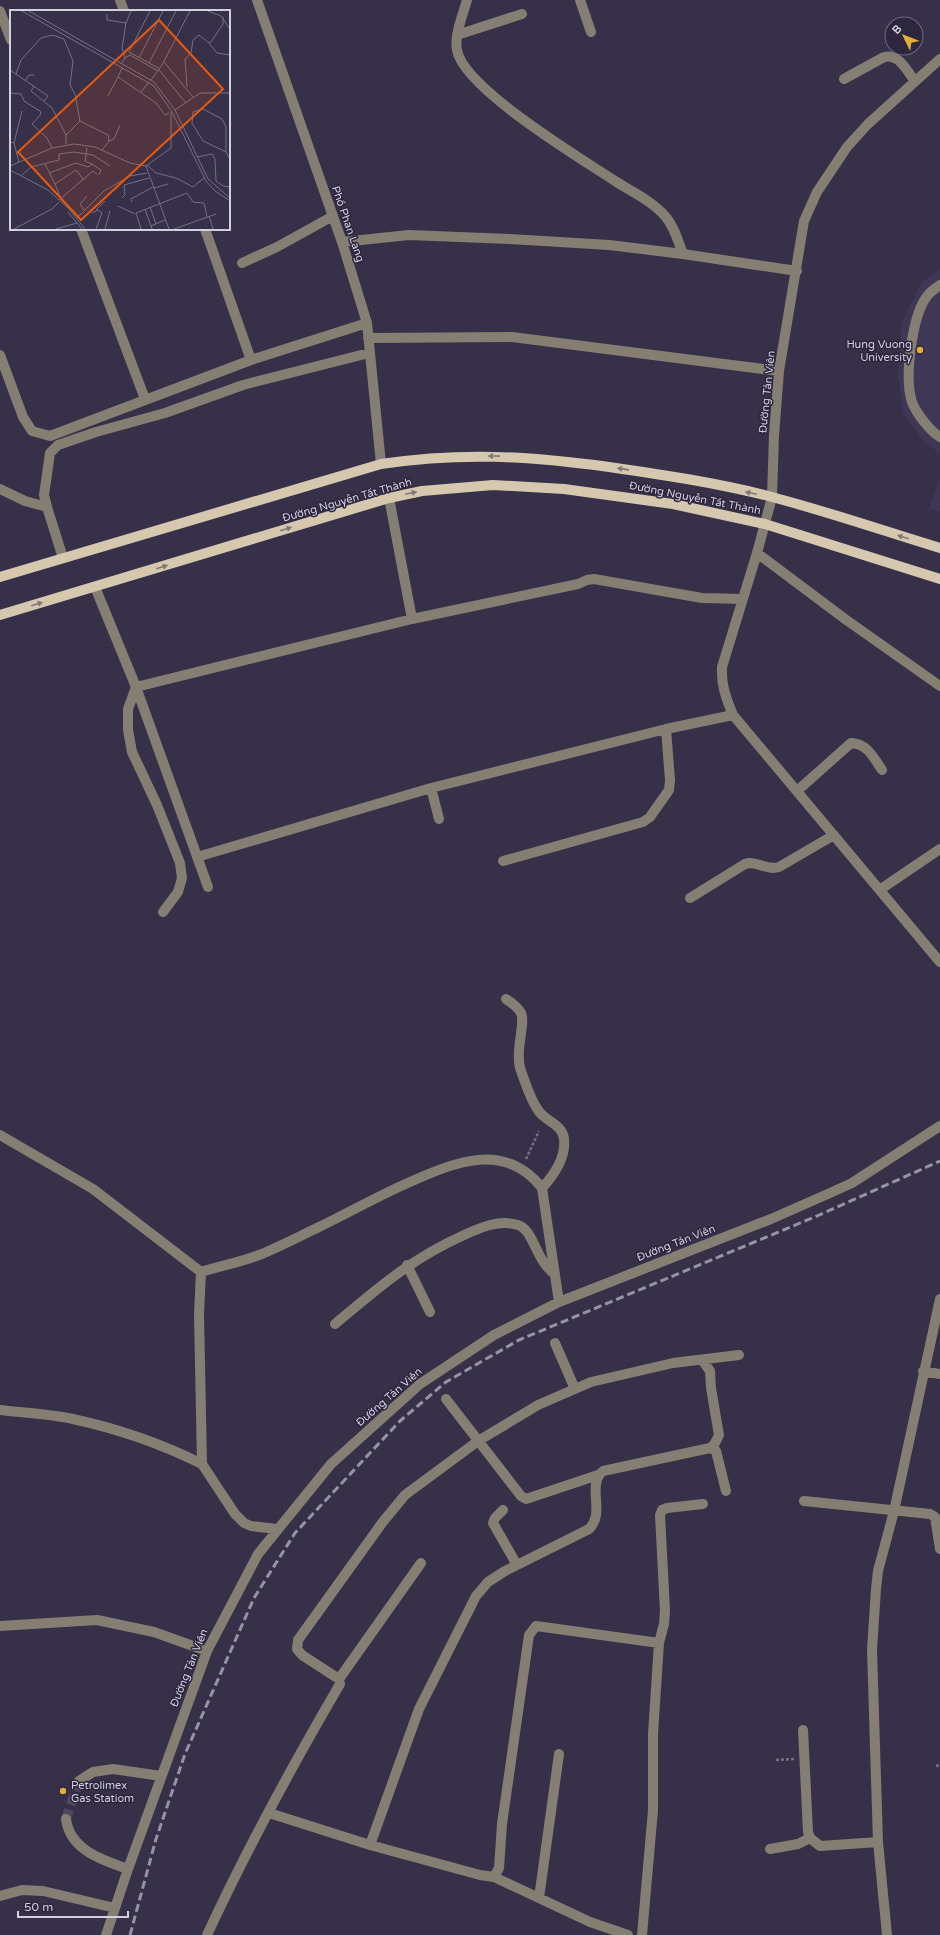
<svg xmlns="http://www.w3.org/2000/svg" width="940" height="1935" viewBox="0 0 940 1935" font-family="'Varela Round',sans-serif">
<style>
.built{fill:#3f3756}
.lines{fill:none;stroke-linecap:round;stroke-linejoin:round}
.minor-tunnel{stroke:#4d4860;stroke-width:10;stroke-dasharray:10 5;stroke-linecap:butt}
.path{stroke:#767186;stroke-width:2.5;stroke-dasharray:3 2;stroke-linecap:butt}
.minor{stroke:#857e72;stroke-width:10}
.major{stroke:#d5c8af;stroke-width:10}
.rail{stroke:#9793a6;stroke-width:3;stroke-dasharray:8 4;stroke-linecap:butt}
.oneway{fill:#807776}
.poi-dot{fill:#e3ae35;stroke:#2c263e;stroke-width:1.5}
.labels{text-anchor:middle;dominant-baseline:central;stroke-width:3;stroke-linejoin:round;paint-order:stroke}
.street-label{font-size:11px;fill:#d2cfdf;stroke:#2c263e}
.poi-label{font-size:11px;fill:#d2cfdf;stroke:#2c263e;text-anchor:end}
.inset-road{fill:none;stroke:#747085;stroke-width:1}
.view{fill:#e8590c;fill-opacity:0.15;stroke:#e8590c;stroke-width:2}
.inset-edge{fill:none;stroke:#d2cfdf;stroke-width:2}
</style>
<rect width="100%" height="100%" fill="#363049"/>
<path class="built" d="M940 269V454L922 439 903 412 898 376 901 323 922 282Z
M940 479V512L929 508Z"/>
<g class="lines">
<path class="minor-tunnel" d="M66 1819 79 1781"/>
<path class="path" d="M526 1159 539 1131
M776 1760 794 1759
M936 1766 940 1765"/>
<path class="minor" d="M120 0 124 11
M257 0 342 242 367 323 381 464
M467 0C463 15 454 35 457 50 463 88 582 159 615 181 632 192 652 201 665 216 674 226 678 241 683 254
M580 0 591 32
M0 11 11 40
M457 35 522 14
M940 59 868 124 847 147 817 192 804 221 779 371 774 435 772 497 757 553 845 619 940 686
M844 79 884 57C899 53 906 70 915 81
M81 229 145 399
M205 229 251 360
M342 242 409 235 510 239 609 245 683 254 797 271
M242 263 277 247 333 216
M940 285C936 288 931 291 928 295 912 314 904 378 912 402 916 413 930 431 940 437
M368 338 512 337 779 371
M0 355 23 417 32 431 50 436 251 360 367 323
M0 489 25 501 47 507 63 558
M389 498 412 619
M47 507 44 495 50 453 58 445 96 432 165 413 243 385 369 353
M757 553 722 667C721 685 726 698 733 715L940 962
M95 587 136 687 412 619 578 584 587 580 594 579 702 598 743 599
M136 687 128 709V730L132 752 157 805 180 863 182 878 178 892 163 912
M136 687 208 887
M431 788 439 819
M797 791 851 743C868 744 873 757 882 770
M197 857 431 788 666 729 733 715
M503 861 643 822 650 817 669 790 670 780 666 729
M881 889 940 849
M690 898 745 864C757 860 766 871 779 867L834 835
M506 999C512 1003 518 1007 521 1013 526 1024 514 1052 521 1071 526 1084 530 1099 538 1110 544 1121 563 1124 564 1139 566 1157 554 1175 542 1188
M0 1135 93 1189 201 1272 199 1314 202 1464 235 1514 244 1523 251 1526 277 1529
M407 1265 430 1312
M201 1272C220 1266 241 1262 259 1255 279 1247 298 1237 317 1228 348 1213 378 1196 410 1182 455 1162 505 1141 542 1188L559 1302
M335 1324C378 1288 411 1259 462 1236 479 1228 499 1219 518 1225 534 1230 536 1262 555 1274
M555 1343 575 1389
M702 1360 710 1371 711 1388 719 1435 714 1445 710 1448
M923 1371 940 1374
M446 1399 521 1496 526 1499 598 1475
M0 1410C24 1413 49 1414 73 1419 119 1429 160 1443 202 1464
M804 1501 930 1514 935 1517 940 1549
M503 1510 495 1518 493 1523 517 1565
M0 1626 97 1620 154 1632 207 1651
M339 1679 421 1563
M803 1730 808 1832 810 1838 820 1846 878 1842
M79 1781 93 1772 113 1769 161 1776
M269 1813 370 1845 480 1875 494 1877 499 1868 502 1824 529 1635 536 1626 659 1643
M66 1819C70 1850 102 1860 128 1869
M370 1845 419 1709 476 1596 488 1582 505 1571 589 1529C606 1513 586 1485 603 1471L710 1448 716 1451 726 1491
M770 1849 798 1844 810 1838
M494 1877 590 1922 628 1935
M0 1896 22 1890 43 1891 115 1908
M539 1898 559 1754
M106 1935 128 1869 207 1651 258 1554 331 1464 420 1384 494 1335 559 1302 771 1219 830 1193 852 1183 940 1126
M207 1935C247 1849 292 1766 340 1684L339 1679 302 1655 297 1649 298 1640 382 1523 405 1495 478 1441 538 1405 591 1382 673 1363 739 1355
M642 1935 653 1810V1734L659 1643 664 1624 665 1611 660 1515 662 1510 667 1508 703 1504
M887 1935 878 1842 872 1650 876 1589 878 1571 894 1511 940 1299"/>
<path class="major" d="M0 577 381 464C462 452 528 456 609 467 664 475 719 483 772 497 829 512 884 531 940 548
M0 615 389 498 422 491 493 485 564 489 673 504 765 524 940 579"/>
<path class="rail" d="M130 1935 156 1839 185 1754 254 1598 295 1533 400 1421 446 1382 519 1340 817 1216 940 1161"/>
</g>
<defs><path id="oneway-solid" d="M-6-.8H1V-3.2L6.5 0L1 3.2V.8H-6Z"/></defs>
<g class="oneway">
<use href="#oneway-solid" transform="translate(494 456) rotate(-179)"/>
<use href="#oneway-solid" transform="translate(623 469) rotate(-172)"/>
<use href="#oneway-solid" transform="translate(411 493) rotate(-12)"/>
<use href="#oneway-solid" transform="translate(751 493) rotate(-168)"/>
<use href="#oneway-solid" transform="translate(286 529) rotate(-17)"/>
<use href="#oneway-solid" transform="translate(903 537) rotate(-163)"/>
<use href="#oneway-solid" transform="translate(162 567) rotate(-17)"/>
<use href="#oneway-solid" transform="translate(37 604) rotate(-16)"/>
</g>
<g class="poi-dot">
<circle cx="920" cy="350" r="4"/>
<circle cx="63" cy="1791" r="4"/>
</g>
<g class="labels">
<g class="street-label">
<text transform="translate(348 224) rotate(71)">Phố Phan Lang</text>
<text transform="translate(767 392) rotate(-84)">Đường Tản Viên</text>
<text transform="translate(695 498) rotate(11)">Đường Nguyễn Tất Thành</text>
<text transform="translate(347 500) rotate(-16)">Đường Nguyễn Tất Thành</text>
<text transform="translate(676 1243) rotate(-21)">Đường Tản Viên</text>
<text transform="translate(389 1397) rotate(-41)">Đường Tản Viên</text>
<text transform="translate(189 1668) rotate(-68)">Đường Tản Viên</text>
</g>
<g class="poi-label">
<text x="912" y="344">Hung Vuong<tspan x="912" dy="13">University</tspan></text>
<text x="71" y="1785" text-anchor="start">Petrolimex<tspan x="71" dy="13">Gas Statiom</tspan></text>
</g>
</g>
<g transform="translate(10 10)">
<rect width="220" height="220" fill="#363049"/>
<path class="inset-road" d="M12 1 144 76 162 102 196 171 205 181 220 191M19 1 144 72 165 100 198 169 220 188M140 1 119 42 150 59M198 1 211 6 220 19M97 4V10L116 13 112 38 115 48 112 53M116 13 121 1M199 33 207 43 220 45M115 48 120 45 148 61M129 48 153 1M154 52 183 87M139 53 166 1M112 58 108 67 146 93 155 105 159 103M0 60 38 86 34 91M149 60 175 92M6 64 11 50 31 28 42 25 54 29 63 51 60 75 65 84 70 111 56 125V134M141 70 152 55 180 1M15 71 19 65H24M24 76 21 81 42 98 56 125M177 77 175 49 181 43 183 30 189 25 199 33 201 32 213 14V7M131 82 139 72M0 83 11 84 14 91 30 101 31 104 22 114 37 128 42 138M98 86 108 67M165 100 190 83H220M70 111 98 125 99 131 92 140M99 131 104 129 110 115M0 132 4 133 9 152M4 133 12 101M77 138 75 151 82 154M216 142 193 131 182 113 183 102 193 99 212 109 216 117V142L220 149M187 147 202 144 205 149 206 171 213 176 220 177M35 154 45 174 66 160 74 170M137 155 146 163 166 168 183 177 194 168M0 156 42 138 64 134 85 137 120 153 136 156 161 138V102M136 156 159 219M0 160 38 180 59 199 75 219M39 163 66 153 78 157 82 154 91 160 89 165M12 165 21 157 49 150V144L64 142 83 145 100 156M45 174 51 189M144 178 158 174M112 188 115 185 114 175 139 168M49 190 83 161 87 164M122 192 121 189 143 177M108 196 125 204M140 197 146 214M135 199 142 219M74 200 70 194 77 186M86 200 95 191M58 202 72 219M82 203 88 200 92 203 86 219M199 206 203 219M67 208 94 181 120 166 137 163M141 216 155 210M4 219 42 199 49 192M46 219 67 213M95 219 100 201M131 219 126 203 177 183 183 192 194 193 197 207M164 219 206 204"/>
<path class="view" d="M149 10 213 79 71 210 8 142Z"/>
<rect width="220" height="220" class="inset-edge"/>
</g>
<g transform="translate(904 36) rotate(313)"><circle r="19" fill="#2c263e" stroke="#6e6a7e"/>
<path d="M0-3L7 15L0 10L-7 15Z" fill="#e3ae35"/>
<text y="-6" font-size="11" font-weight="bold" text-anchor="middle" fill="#d2cfdf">B</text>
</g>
<path d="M18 1911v6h110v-6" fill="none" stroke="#d2cfdf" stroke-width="2"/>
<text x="24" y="1911" font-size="12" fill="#d2cfdf" stroke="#2c263e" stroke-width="3" paint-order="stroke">50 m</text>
</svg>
